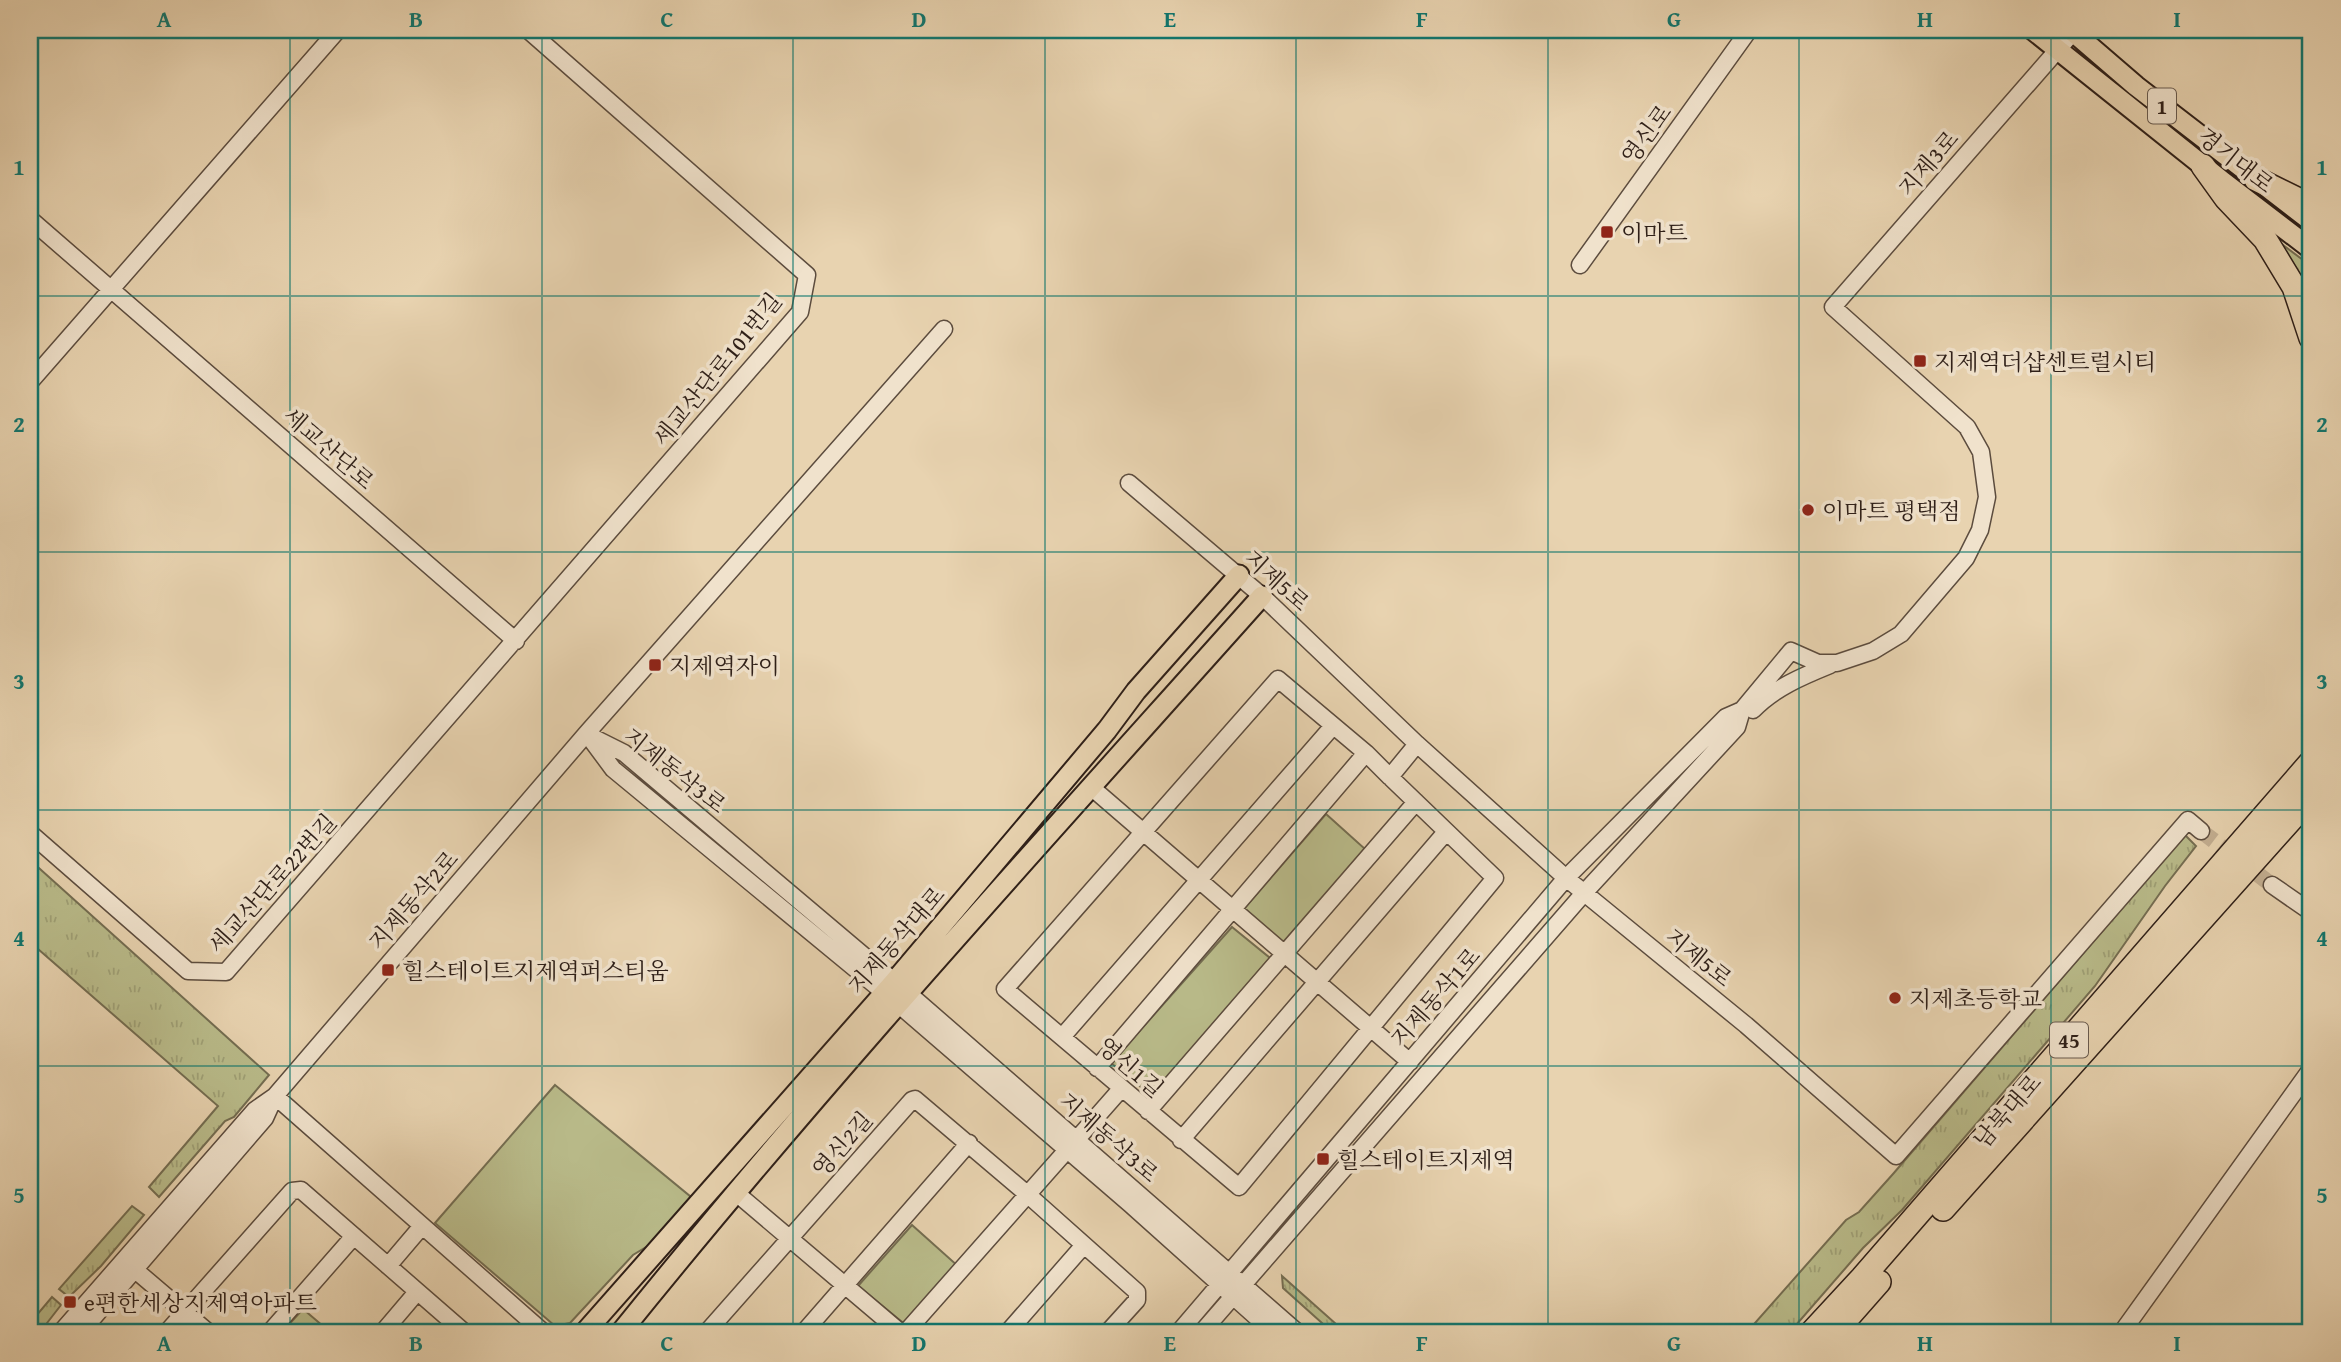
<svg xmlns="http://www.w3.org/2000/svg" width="2341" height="1362" viewBox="0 0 2341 1362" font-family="'Gentium Book Plus','Noto Serif KR',serif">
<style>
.grass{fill:url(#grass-tufts);stroke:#746d51;stroke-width:2}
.park{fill:#b9bb8a;stroke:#746d51;stroke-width:2}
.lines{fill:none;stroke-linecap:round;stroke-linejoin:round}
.minor-tunnel{stroke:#c3af92;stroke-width:16;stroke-dasharray:16 8;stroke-linecap:butt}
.minor-casing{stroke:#5c4c3e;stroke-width:19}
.major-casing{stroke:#2e1f18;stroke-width:23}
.highway-casing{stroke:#2e1f18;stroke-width:26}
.minor{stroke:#f0e2cc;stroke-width:16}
.major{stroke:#e8d3b0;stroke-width:19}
.highway{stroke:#e8d3b0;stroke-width:23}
.grid{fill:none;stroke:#0f766e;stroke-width:2;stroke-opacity:0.55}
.poi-dot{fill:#8f2418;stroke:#f0e2cc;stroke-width:2.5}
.labels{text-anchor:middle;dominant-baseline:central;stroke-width:7;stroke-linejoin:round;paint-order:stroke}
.shield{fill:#f0e2cc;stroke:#685a4e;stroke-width:2}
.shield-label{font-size:21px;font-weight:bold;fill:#2e1f18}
.street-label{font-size:23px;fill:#2e1f18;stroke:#f0e2cc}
.poi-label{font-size:23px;fill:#2e1f18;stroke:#f0e2cc;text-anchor:start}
.neatline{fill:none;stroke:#0f766e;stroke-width:2.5}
.grid-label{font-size:23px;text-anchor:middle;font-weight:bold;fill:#0f766e}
</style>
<defs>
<pattern id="grass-tufts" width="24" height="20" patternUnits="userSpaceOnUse" patternTransform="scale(1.75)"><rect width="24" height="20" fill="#b9bb8a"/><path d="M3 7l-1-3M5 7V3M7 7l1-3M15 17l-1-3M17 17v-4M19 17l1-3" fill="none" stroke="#9fa076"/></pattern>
</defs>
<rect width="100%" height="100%" fill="#e8d3b0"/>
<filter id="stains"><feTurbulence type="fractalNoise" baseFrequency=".00286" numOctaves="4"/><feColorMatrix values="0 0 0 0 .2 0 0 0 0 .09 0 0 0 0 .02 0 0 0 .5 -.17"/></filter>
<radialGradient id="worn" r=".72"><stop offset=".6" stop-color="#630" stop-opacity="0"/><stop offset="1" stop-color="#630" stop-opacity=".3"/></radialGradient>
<path class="grass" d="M2279 242 2311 266V314Z
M2185 835 2196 846 2165 886 2095 986 1902 1210 1863 1248 1790 1332H1747L1846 1220 1859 1212 1893 1174Z
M30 860 269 1075 234 1117 225 1121 159 1197 149 1187 218 1106 30 942Z
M132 1206 144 1215 101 1266 69 1297 59 1289Z
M1282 1276 1345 1332H1332L1283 1288Z
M52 1297 61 1305 40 1332H30V1323Z"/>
<path class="park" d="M1326 814 1365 849 1284 947 1242 911Z
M1232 927 1270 958 1152 1096 1111 1063Z
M555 1085 691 1197 651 1244 633 1255 570 1323 555 1326 435 1223Z
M912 1225 959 1267 907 1326 858 1286Z
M303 1309 330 1332H282Z"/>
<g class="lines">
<path class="minor-tunnel" d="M2201 831 2272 885"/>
<defs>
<path id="minor" d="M30 219 516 641
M1580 265 1749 30
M30 382 338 30
M1129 483 1262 596 1417 744 1566 878 1746 1025 1896 1156 2188 820 2201 831
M1753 710C1774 688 1803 676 1830 665
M586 734 624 753 908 993 1297 1332
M590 738 613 769 898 1004 1130 1204 1273 1332
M1390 777 1495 878 1239 1187 1005 989 1278 679 1366 753 1390 777 1417 744
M1091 787 1410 1062
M30 833 188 971 226 972 800 312 807 275 528 30
M2272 885 2311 912
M1062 1037 1333 726
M1097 1068 1366 753
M1148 1111 1416 802
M1077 1139 1121 1089
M1181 1140 1446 832
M735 1192 900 1332
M388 1266 422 1226
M134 1269 208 1332
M61 1332 255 1110 275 1096 265 1118 81 1332
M167 1332 292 1191 301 1190 464 1332
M270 1332 354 1236
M383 1332 417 1292
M543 1332 275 1096 586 734 944 329
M707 1332 912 1100 915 1099 1027 1194 1137 1292V1300L1108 1332
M804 1332 969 1143
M906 1332 1067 1150
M1008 1332 1084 1245
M1179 1332 1566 878 1726 717 1742 710 1791 651 1818 663H1837L1873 651 1901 634 1966 558 1980 530 1987 497 1981 452 1967 427 1833 307 2075 30
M1202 1332 1584 893 1737 727 1742 710
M2122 1332 2311 1069"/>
<path id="major" d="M2033 30 2222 181 2311 249
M2071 30 2136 86 2311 221
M585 1332 894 982 1107 730 1136 691 1239 575
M621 1332C825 1079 1045 839 1262 596"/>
<path id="highway" d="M2203 166 2226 198 2265 239 2294 287 2311 338
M2256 179 2311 206
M1943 1209 2311 797
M1812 1332 1862 1278 2311 762
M1835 1332 1879 1282"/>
</defs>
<use href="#minor" class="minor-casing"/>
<use href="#major" class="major-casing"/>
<use href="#highway" class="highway-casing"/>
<use href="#minor" class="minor"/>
<use href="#major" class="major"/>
<use href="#highway" class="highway"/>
</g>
<path class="grid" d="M290 30V1332M542 30V1332M793 30V1332M1045 30V1332M1296 30V1332M1548 30V1332M1799 30V1332M2051 30V1332M30 296H2311M30 552H2311M30 810H2311M30 1066H2311"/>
<g class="poi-dot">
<rect x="1600" y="225" width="14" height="14" rx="3.5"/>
<rect x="1913" y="354" width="14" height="14" rx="3.5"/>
<circle cx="1808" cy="510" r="7"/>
<rect x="648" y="658" width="14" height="14" rx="3.5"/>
<rect x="381" y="963" width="14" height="14" rx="3.5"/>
<circle cx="1895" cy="998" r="7"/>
<rect x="1316" y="1152" width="14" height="14" rx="3.5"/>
<rect x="63" y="1295" width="14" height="14" rx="3.5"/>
</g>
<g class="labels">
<g class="shield">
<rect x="2148" y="88.5" width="28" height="35" rx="5"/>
<rect x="2050" y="1022.5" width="38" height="35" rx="5"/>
</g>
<g class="shield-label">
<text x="2162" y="106">1</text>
<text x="2069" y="1040">45</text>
</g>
<g class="street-label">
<text transform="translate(1646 134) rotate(-54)">영신로</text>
<text transform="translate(2236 160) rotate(38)">경기대로</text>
<text transform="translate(1928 163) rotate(-49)">지제3로</text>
<text transform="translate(717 369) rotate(-51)">세교산단로101번길</text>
<text transform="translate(329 448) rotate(41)">세교산단로</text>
<text transform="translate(1277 580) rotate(42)">지제5로</text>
<text transform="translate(675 770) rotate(38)">지제동삭3로</text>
<text transform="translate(272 883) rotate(-48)">세교산단로22번길</text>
<text transform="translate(413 900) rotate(-49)">지제동삭2로</text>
<text transform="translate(896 940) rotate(-49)">지제동삭대로</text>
<text transform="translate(1699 957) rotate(39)">지제5로</text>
<text transform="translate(1435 997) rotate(-49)">지제동삭1로</text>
<text transform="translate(1131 1067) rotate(41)">영신1길</text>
<text transform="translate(2007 1111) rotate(-49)">남북대로</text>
<text transform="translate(1109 1137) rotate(41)">지제동삭3로</text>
<text transform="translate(842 1144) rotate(-49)">영신2길</text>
</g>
<g class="poi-label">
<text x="1621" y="232">이마트</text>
<text x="1934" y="361">지제역더샵센트럴시티</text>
<text x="1822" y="510">이마트 평택점</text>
<text x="669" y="665">지제역자이</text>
<text x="402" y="970">힐스테이트지제역퍼스티움</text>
<text x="1909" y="998">지제초등학교</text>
<text x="1337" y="1159">힐스테이트지제역</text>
<text x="84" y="1302">e편한세상지제역아파트</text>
</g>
</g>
<rect width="2341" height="1362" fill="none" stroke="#e8d3b0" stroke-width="77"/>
<rect x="38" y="38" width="2264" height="1286" class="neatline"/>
<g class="grid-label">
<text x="164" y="27">A</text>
<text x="416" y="27">B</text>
<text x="667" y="27">C</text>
<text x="919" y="27">D</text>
<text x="1170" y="27">E</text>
<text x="1422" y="27">F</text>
<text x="1674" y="27">G</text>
<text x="1925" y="27">H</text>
<text x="2177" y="27">I</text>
<text x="19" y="175">1</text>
<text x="2322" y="175">1</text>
<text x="19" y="432">2</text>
<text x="2322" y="432">2</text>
<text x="19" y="689">3</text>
<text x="2322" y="689">3</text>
<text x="19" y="946">4</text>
<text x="2322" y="946">4</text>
<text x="19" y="1203">5</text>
<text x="2322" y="1203">5</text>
<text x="164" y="1351">A</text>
<text x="416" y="1351">B</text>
<text x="667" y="1351">C</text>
<text x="919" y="1351">D</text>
<text x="1170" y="1351">E</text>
<text x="1422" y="1351">F</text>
<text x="1674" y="1351">G</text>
<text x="1925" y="1351">H</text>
<text x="2177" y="1351">I</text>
</g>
<rect width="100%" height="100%" filter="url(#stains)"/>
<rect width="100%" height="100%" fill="url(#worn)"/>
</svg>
